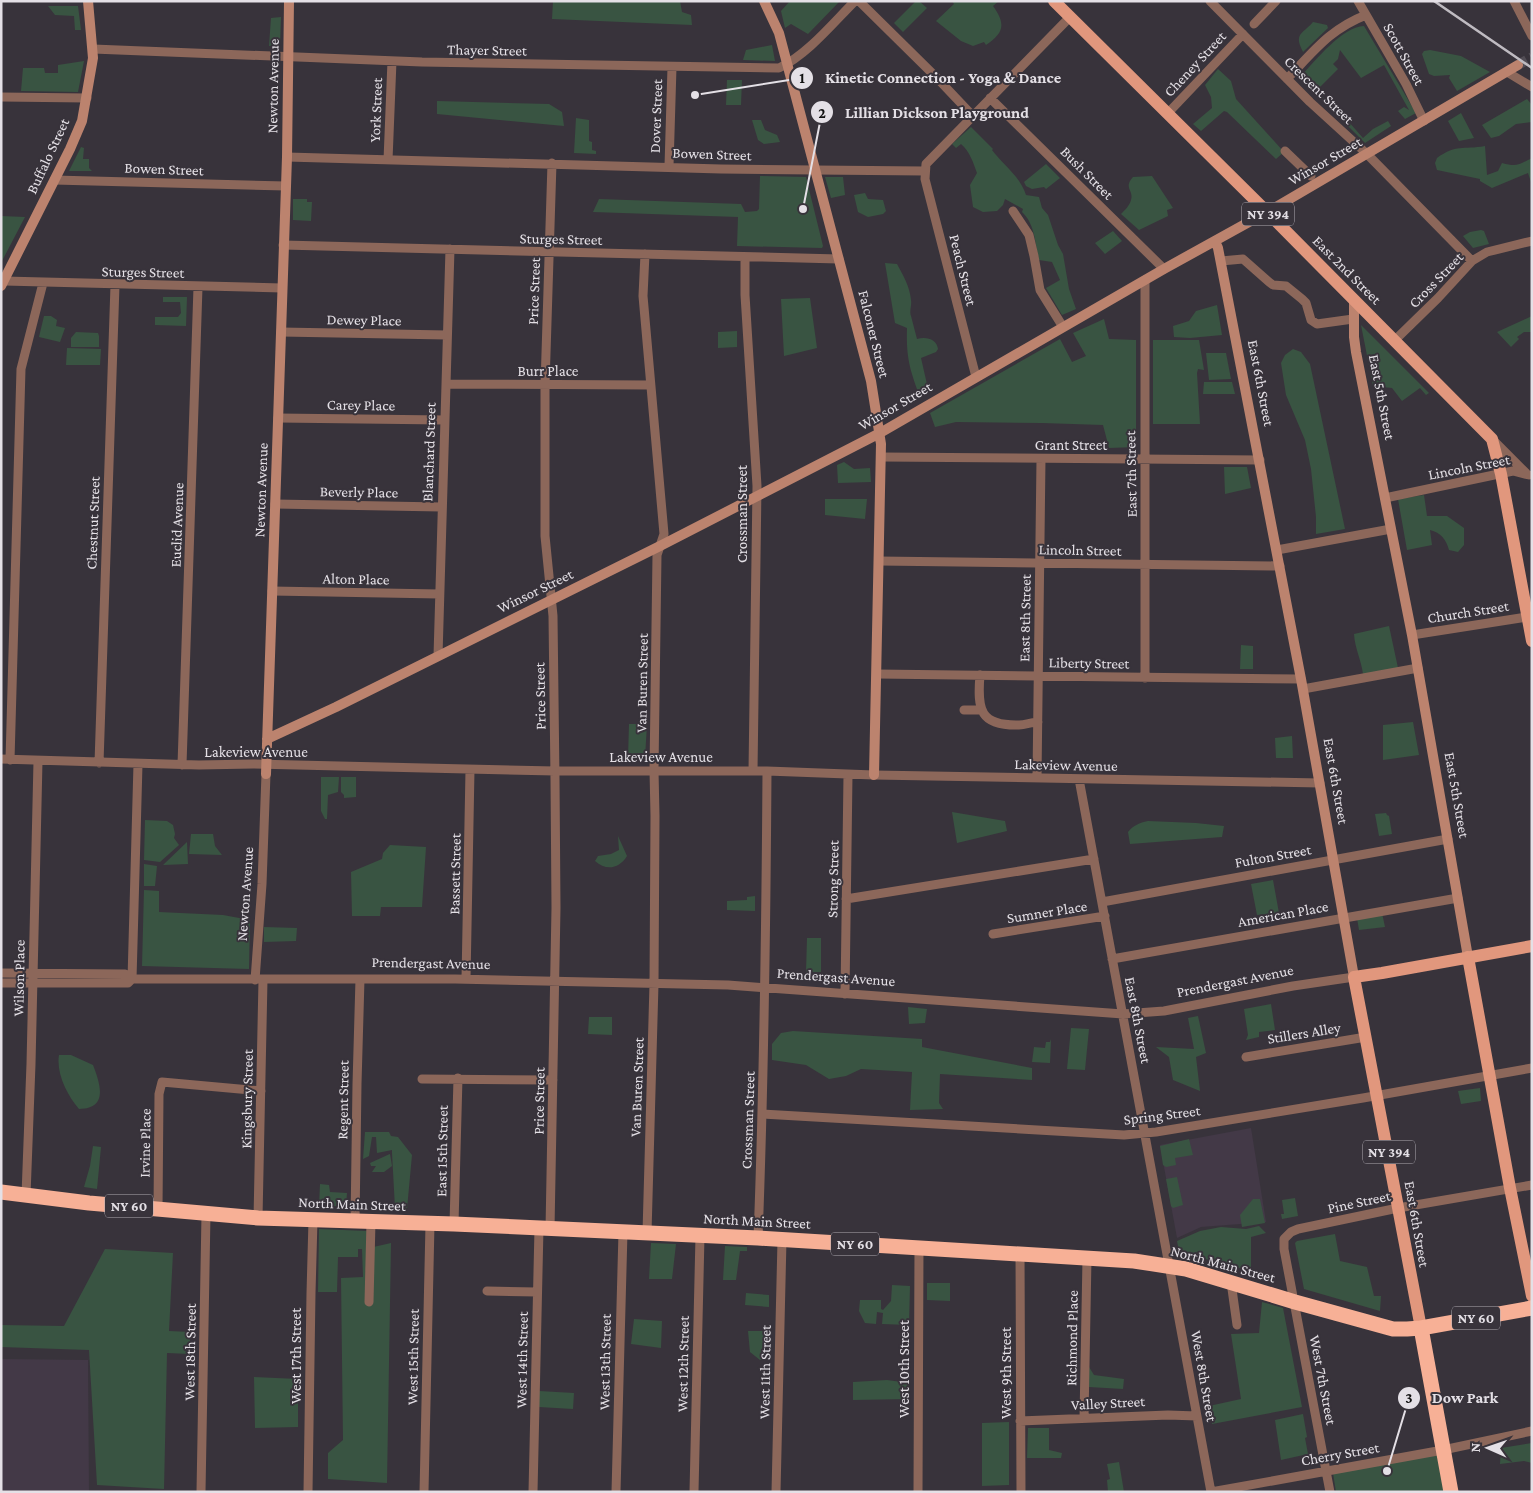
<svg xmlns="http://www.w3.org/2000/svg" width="1533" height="1493" viewBox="0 0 1533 1493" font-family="'Crimson Pro',serif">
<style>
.built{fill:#433947}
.green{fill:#395442}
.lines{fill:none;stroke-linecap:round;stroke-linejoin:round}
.secondary-tunnel{stroke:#524d55;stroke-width:10;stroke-dasharray:10 5;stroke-linecap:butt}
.street{stroke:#8c675a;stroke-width:9}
.secondary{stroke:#bc836e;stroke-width:10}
.primary{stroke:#e1977d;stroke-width:12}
.highway{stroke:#f7b096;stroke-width:15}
.rail{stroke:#bfbbc1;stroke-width:2.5}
.labels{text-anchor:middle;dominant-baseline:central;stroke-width:4;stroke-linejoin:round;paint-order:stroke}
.shield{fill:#38333b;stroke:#b0acb3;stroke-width:1}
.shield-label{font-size:14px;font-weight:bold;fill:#e4e0e6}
.street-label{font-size:15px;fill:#e4e0e6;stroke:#38333b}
.leader{fill:none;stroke:#e4e0e6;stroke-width:2}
.callout-dot{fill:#e4e0e6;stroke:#38333b;stroke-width:2}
.mark-label{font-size:15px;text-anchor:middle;font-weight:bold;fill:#111}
.callout-label{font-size:16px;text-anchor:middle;font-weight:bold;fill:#e4e0e6;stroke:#38333b;stroke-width:4;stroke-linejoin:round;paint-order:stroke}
</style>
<rect width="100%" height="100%" fill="#38333b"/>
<path class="built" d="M1251 1128 1266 1222 1201 1227 1177 1238 1160 1145Z
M1 1359 88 1360 89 1492H1Z"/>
<path class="green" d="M553 1H680L682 12 691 15 692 25 552 19Z
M790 1H840L808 34 791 24 785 28 781 11Z
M916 1H919L927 8 903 32 894 23Z
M952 1H999L993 6C1006 24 1004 33 986 45L984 42 973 46 961 41 936 21 954 4Z
M48 6H78L81 30H75L74 16 55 15Z
M281 17 280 46H269L271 18Z
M1313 22 1327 25 1328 28 1303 52C1293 33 1303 34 1313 22Z
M1364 26 1416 113 1405 119 1398 111 1404 107 1409 110 1384 65 1361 78 1340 50 1338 59 1333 64 1338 69 1317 90 1320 98 1323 97 1346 119 1343 121 1301 78V76C1316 60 1342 27 1364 26Z
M772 45 775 61 743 60 746 50Z
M1430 50 1461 56 1490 72 1457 91 1449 78 1450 75 1434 76 1429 74 1422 54 1424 51Z
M84 61 78 92 21 91 23 68H44L45 73H58V65Z
M1218 69 1231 81 1236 99 1284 152 1276 159 1227 112 1224 111 1201 131 1193 124 1212 108 1211 97 1205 85Z
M727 80H742L741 105H726Z
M1527 99 1532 105V122L1516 124 1499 136 1491 138 1482 125Z
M437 101 549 104 562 112 564 126 437 114Z
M1461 113 1474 138 1459 141 1448 121Z
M576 118 589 120V141L592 142V150L596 151V154L574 153Z
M752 120H761L765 130 777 135 780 142 764 144 758 140Z
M1348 121 1363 138 1373 129 1388 121 1391 126 1365 143 1345 123Z
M971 127 993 149 992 150C1004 166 1020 176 1026 195L1039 197 1042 208 1048 215 1058 245 1063 254 1069 289 1076 309 1062 315 1046 288 1060 280 1052 262 1039 260C1035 243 1035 224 1022 212L1023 209 1005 199 1003 205 997 211 983 212 973 207 970 185 977 173C973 162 970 152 961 144L956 148 952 144Z
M1485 146 1487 175 1498 171 1502 163C1517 167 1518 165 1532 158V185L1528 173 1492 188 1480 181V179L1437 170 1435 163 1437 158C1456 144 1463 150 1485 146Z
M81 147 84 148 83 159H89V168L92 171H69Z
M1046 164 1060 178 1046 189 1044 187 1032 189 1026 186 1024 182Z
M760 176 806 177 823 246 822 248 737 246 738 217 593 212 599 199 741 204 745 212 757 211 759 209Z
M1152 176 1173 208 1167 210 1168 216 1139 230 1121 214C1125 210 1130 205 1131 200 1134 190 1123 188 1133 177Z
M825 177H843L845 195 831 198Z
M865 193 868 199 883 200 886 211 883 214 868 217 858 212 854 195Z
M293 199H307V202H312L311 221 293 220Z
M1 216 25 217 2 261H1Z
M1481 230 1484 231 1489 244 1473 248 1463 236 1470 232Z
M1113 231 1122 241 1105 254 1095 243Z
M885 263 897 264C903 275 910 287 911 300 912 305 909 312 911 316 913 324 915 331 917 339 926 336 937 339 938 349L936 352 921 358 929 393 920 397C910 370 906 358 907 328L895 323Z
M163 297H187L186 326 155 325V317H178L181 313 180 302H163Z
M810 298 817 348 784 356 781 299Z
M1217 305 1222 335 1190 338 1174 337 1173 326 1189 321 1196 311Z
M44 316H51L57 320 56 326 65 328 60 342 39 337Z
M1532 316V332H1524L1517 337 1519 339 1511 347 1497 332Z
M1104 319 1109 339 1136 340V447L1109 448 1103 425 1042 423 956 422 935 427 930 413 1060 339 1072 362 1086 356 1073 333Z
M1361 325 1429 393 1426 395 1420 388 1402 401 1392 388 1373 386Z
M737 331V347L718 348V332Z
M76 332 98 333 99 336V347H71V338Z
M1153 340H1199L1204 370 1198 369 1197 373 1200 424H1153Z
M67 348 101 349 100 365H66Z
M1293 349 1301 352 1310 364 1345 529 1316 534V517L1311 469 1305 440 1286 395 1281 363 1285 355Z
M1206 353H1226L1231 379 1209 380Z
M1204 382H1232L1235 394H1203Z
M844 462 854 469 870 468 871 482 838 483 837 465Z
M1224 467H1247L1251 488 1225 494Z
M1424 495 1427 516H1447L1464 528V545L1458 552 1449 550C1446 539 1441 533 1430 530L1432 545 1407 550 1398 499Z
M825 499H867L865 519 825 515Z
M1389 626 1398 668 1363 674C1361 659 1355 649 1354 634Z
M1241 645 1253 646V669H1240Z
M1413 722 1419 755 1383 760V725Z
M629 724H647L645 758H628Z
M1292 736 1293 758H1276L1275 738Z
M321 777H339L338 792 328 795 327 819H325L321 811Z
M341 777H356V797L344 798V795L341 792Z
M952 812 1005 821 1007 831 957 843Z
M1386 813 1387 815 1389 816 1392 834 1379 836 1375 814Z
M145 820 167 821 173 825 175 834 174 838 179 845 160 862 144 860Z
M1148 821 1196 823 1224 826 1222 837 1130 844 1128 832C1134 825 1139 823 1148 821Z
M191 834H213L215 846 222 855 189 854Z
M618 836 627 856C619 869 606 871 595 861L598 856 611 854 619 850Z
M187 842 188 864 163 865Z
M390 845 426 847 422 907H381L380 916H352L351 872 382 859 383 853Z
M144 864 157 866 155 886H144Z
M1273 880 1279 913 1257 915 1251 884Z
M144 890 159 891V912L223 915 250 920 249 969 142 966Z
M755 896V911L727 910V901L747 900V897Z
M1382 913 1385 927 1359 930 1357 918Z
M264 927 297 928 296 941 264 942Z
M807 938H821V972H806Z
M1271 1004 1275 1030 1259 1032V1037L1246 1040 1248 1035 1244 1009Z
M908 1007 927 1009 925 1023 909 1024Z
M1198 1016 1206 1053 1196 1057 1200 1091 1173 1080 1169 1057 1156 1047 1194 1049 1188 1018Z
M589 1017H612V1035L588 1034Z
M1071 1028 1089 1029 1085 1070 1067 1069Z
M793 1031 922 1039V1047L1032 1068V1080L940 1074 939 1103 943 1109 910 1110 912 1072 861 1069 846 1076 829 1079 806 1065 772 1060V1044L781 1033Z
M1051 1039 1050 1063 1032 1062 1034 1047 1045 1048 1046 1042H1050Z
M59 1055H71L93 1065C100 1083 109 1109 79 1109 67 1095 56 1073 59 1055Z
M1480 1088 1481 1101 1461 1104 1458 1091Z
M365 1132H389L391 1136 398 1137 412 1155 407 1209 395 1208 392 1153 390 1154 392 1166 384 1172H372L376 1166H371L370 1163 392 1153V1150L377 1153 376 1137H372L369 1156 363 1159Z
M1189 1139 1193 1155 1175 1158 1176 1165 1166 1167 1163 1165 1160 1146Z
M93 1146 101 1147 97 1189 84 1187 90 1166Z
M1177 1177 1183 1205 1173 1208 1171 1206 1166 1179Z
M320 1184 329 1185 330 1192 347 1193 346 1206H319Z
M1295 1198 1298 1216 1282 1219 1281 1214H1284L1282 1200Z
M1253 1199H1260L1265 1223 1242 1227 1240 1215Z
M1259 1226 1266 1233 1251 1237V1271L1179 1252 1177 1241 1200 1231 1221 1227 1246 1229Z
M319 1229 367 1231 369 1248 391 1243 387 1483 328 1479V1453L343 1440 341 1278 363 1277 362 1249H358V1257H338L337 1292H318Z
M1335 1234 1340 1261 1367 1267 1374 1296H1381L1380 1311 1304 1289 1295 1243 1297 1241Z
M651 1243 676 1244 672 1279H649Z
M725 1246 747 1247V1251H740L736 1280H723Z
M105 1249 173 1253 169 1331 190 1332V1354L167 1353 164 1489 97 1485 89 1350 1 1347V1325L64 1326Z
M927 1283H950V1301L927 1300Z
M892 1285 910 1286 909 1325 882 1324 883 1313 877 1312 876 1324 865 1323 859 1311 860 1300H881V1309L883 1310 891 1301Z
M746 1293 769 1295V1307L745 1305Z
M1262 1302 1283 1308 1302 1407 1212 1424 1209 1406 1241 1399 1231 1334 1259 1333Z
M634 1319 662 1321 661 1348 631 1344Z
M748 1331H769L768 1360H760L750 1352Z
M1089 1367 1094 1375 1124 1379 1123 1389 1089 1387Z
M254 1377 298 1379V1427L255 1428Z
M887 1380 909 1383V1399L853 1400V1382Z
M539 1391 574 1393 573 1409 539 1407Z
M1303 1414 1307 1437 1305 1438 1308 1454 1281 1460 1275 1420Z
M1009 1422V1485L982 1486V1423Z
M1028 1428H1049V1450L1062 1453 1061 1458H1027Z
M1532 1443V1463L1524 1461 1500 1464 1501 1448Z
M1437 1454 1444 1492H1336L1333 1473Z
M1119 1462 1124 1492H1108L1107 1480 1110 1479 1107 1464Z"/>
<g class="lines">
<path class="secondary-tunnel" d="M1518 65 1532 57"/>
<path class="street" d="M859 1 936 77 972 115
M1210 1 1310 102 1367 154 1472 261
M1358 1 1406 84 1424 121
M1514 1 1532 36
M1254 24 1276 1
M93 49 422 62 779 68C807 55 833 23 855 1
M1507 72 1532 87
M1287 79C1314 51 1330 29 1366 15
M1 97 87 98
M990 98 1164 269
M1168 113 1243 34
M1285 151 1311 176
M287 157 721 169 924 171
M388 160 392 61
M669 166 672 67
M54 180 286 186
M1013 211 1029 235 1034 256 1040 290 1063 327
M283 245 839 259
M645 254 643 296 664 534 657 555 654 770 655 816 654 984 647 1233
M745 257V295L757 486 753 771
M1221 261 1243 259 1269 282 1273 285 1286 286 1302 299 1306 303 1311 320 1317 324 1353 319
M1145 280V678
M4 281 282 288
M281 332 447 335
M1395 340 1438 298 1472 261 1487 252 1532 241
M976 377 925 179 926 164 1070 17
M446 384 650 385
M278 418 444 420
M1493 440 1526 473
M881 457 1260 460
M1385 498 1513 471 1529 475
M275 504 441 507
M1277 550 1391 529
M879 561 1280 566
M272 591 439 594
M1412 635 1527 617
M438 656 450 249
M877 674 1301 679
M980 675C977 710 980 726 1019 725 1026 725 1031 722 1038 722
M1303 689 1418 668
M964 710H982
M1 759 199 765 253 764 555 771H767L874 775 1320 783
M10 760 21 369 43 283
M99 763 115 285
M182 765 198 287
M1037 778 1041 459
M1079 779 1211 1492
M846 899 1094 859
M1102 902 1448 839
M993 934 1105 916
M1112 959 1458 898
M1 973 125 974 132 979
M132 979H455L728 985 1123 1014 1164 1011 1293 986 1354 977
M132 979 138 764
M466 979 470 770
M255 980 262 884 266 774
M1 983H128L132 979
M845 994 848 775
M1246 1057 1366 1037
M422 1079 553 1080
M762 1114 1124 1135 1156 1132 1363 1098 1532 1068
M26 1195 31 1064 38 761
M158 1209 159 1094 162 1082 261 1091
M258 1218 263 980
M355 1222 357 1084 360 979
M454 1224 458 1078
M550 1229 556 908 555 779 553 616 545 536V385L552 163
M758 1238C764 1083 766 927 767 771
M1020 1253 1021 1492
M1231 1282 1237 1325
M487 1291 537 1292
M369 1302 371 1222
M1084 1418 1087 1258
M1020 1421 1168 1415 1197 1416
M201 1492 206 1214
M308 1492 311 1293 313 1220
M424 1492 430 1224
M533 1492 539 1228
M616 1492 623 1232
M694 1492 700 1236
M776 1492 782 1240
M918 1492 919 1247
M1211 1492 1443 1450 1532 1431
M1330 1492 1284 1249V1239L1291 1232 1298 1229 1398 1208 1532 1185"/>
<path class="secondary" d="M764 1 779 33 871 381 881 444 874 775
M1215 241 1218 248 1301 679 1354 977
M1 286 70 149 82 121 93 58 88 1
M1354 300V337L1356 352 1412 635 1468 957
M267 739 336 707 660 546 880 433 1164 269 1276 207 1518 65
M266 774 287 157 289 1"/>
<path class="primary" d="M1054 1 1260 205 1492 439 1501 474 1532 641
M1468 957 1510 1188 1532 1296
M1421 1328 1354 977 1382 973 1532 946"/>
<path class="highway" d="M1 1192 89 1203 258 1218 454 1224 758 1238 1134 1261 1186 1269 1295 1302 1393 1329H1407L1421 1328 1532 1308
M1421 1328 1451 1492"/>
<path class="rail" d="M1434 1 1532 68"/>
</g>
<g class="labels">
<g class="shield">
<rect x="1242" y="202.5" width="52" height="23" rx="4"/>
<rect x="1363" y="1140.5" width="52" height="23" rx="4"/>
<rect x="105" y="1194.5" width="48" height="23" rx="4"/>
<rect x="831" y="1232.5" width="48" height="23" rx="4"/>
<rect x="1452" y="1306.5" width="48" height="23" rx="4"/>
</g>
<g class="shield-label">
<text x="1268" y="214">NY 394</text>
<text x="1389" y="1152">NY 394</text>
<text x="129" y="1206">NY 60</text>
<text x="855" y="1244">NY 60</text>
<text x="1476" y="1318">NY 60</text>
</g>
<g class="street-label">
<text transform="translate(487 50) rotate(1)">Thayer Street</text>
<text transform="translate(1404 54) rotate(61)">Scott Street</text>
<text transform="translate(1195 64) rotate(-47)">Cheney Street</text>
<text transform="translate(273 86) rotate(-89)">Newton Avenue</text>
<text transform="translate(1319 90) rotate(44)">Crescent Street</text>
<text transform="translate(376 110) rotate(-88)">York Street</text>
<text transform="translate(656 116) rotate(-88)">Dover Street</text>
<text transform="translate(712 154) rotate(2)">Bowen Street</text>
<text transform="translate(48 156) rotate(-65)">Buffalo Street</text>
<text transform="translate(1325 161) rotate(-30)">Winsor Street</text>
<text transform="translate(164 169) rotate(2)">Bowen Street</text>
<text transform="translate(1087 173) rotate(45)">Bush Street</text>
<text transform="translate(561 239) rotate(1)">Sturges Street</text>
<text transform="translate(963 270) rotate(76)">Peach Street</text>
<text transform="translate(1347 270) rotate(45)">East 2nd Street</text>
<text transform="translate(143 272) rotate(1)">Sturges Street</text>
<text transform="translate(1436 280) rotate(-46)">Cross Street</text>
<text transform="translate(534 291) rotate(-88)">Price Street</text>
<text transform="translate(364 320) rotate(1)">Dewey Place</text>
<text transform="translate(874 334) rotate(76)">Falconer Street</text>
<text x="548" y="371">Burr Place</text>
<text transform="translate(1261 383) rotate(79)">East 6th Street</text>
<text transform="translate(1382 397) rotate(79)">East 5th Street</text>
<text transform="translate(361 405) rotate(1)">Carey Place</text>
<text transform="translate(895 406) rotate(-30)">Winsor Street</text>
<text x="1071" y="445">Grant Street</text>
<text transform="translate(429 452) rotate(-88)">Blanchard Street</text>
<text transform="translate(1469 467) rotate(-11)">Lincoln Street</text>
<text transform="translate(1131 474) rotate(-91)">East 7th Street</text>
<text transform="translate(261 490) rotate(-88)">Newton Avenue</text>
<text transform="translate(359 492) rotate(1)">Beverly Place</text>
<text transform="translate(742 514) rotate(-90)">Crossman Street</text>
<text transform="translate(93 523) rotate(-88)">Chestnut Street</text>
<text transform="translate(177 525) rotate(-88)">Euclid Avenue</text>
<text transform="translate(1080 550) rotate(1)">Lincoln Street</text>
<text transform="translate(356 579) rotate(1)">Alton Place</text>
<text transform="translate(535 591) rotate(-26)">Winsor Street</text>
<text transform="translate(1468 612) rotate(-9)">Church Street</text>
<text transform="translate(1025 618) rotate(-89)">East 8th Street</text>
<text transform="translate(1089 663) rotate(1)">Liberty Street</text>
<text transform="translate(642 683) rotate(-89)">Van Buren Street</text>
<text transform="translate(540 696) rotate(-91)">Price Street</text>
<text x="256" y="752">Lakeview Avenue</text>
<text x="661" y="757">Lakeview Avenue</text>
<text transform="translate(1066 765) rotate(1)">Lakeview Avenue</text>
<text transform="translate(1336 781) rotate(80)">East 6th Street</text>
<text transform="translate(1457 795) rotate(80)">East 5th Street</text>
<text transform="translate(1273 856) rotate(-10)">Fulton Street</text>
<text transform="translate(455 874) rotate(-89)">Bassett Street</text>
<text transform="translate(833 879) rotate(-89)">Strong Street</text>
<text transform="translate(245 894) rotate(-86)">Newton Avenue</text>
<text transform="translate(1047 912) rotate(-9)">Sumner Place</text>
<text transform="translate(1283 914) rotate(-10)">American Place</text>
<text transform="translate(431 963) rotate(1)">Prendergast Avenue</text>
<text transform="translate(836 977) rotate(4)">Prendergast Avenue</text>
<text transform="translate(19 978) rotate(-89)">Wilson Place</text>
<text transform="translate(1235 981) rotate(-11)">Prendergast Avenue</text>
<text transform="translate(1138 1020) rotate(79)">East 8th Street</text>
<text transform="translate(1304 1033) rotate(-9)">Stillers Alley</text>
<text transform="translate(637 1087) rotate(-88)">Van Buren Street</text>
<text transform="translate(247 1099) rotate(-89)">Kingsbury Street</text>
<text transform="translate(343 1100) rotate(-89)">Regent Street</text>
<text transform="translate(539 1101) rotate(-89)">Price Street</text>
<text transform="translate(1162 1115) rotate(-7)">Spring Street</text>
<text transform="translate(748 1120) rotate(-88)">Crossman Street</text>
<text transform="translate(145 1143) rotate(-89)">Irvine Place</text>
<text transform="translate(442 1151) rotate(-89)">East 15th Street</text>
<text transform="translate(1359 1202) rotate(-12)">Pine Street</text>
<text transform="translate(352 1204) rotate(2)">North Main Street</text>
<text transform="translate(757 1221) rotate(3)">North Main Street</text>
<text transform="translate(1417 1224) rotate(80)">East 6th Street</text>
<text transform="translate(1223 1264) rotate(15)">North Main Street</text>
<text transform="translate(1072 1338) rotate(-89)">Richmond Place</text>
<text transform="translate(190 1352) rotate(-89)">West 18th Street</text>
<text transform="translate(296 1356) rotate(-90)">West 17th Street</text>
<text transform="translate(413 1357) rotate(-89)">West 15th Street</text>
<text transform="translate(522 1360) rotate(-89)">West 14th Street</text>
<text transform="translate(605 1362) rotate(-89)">West 13th Street</text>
<text transform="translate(683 1364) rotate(-89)">West 12th Street</text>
<text transform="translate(904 1369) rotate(-90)">West 10th Street</text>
<text transform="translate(765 1372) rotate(-89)">West 11th Street</text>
<text transform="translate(1006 1373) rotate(-90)">West 9th Street</text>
<text transform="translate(1204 1376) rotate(80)">West 8th Street</text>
<text transform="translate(1323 1380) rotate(79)">West 7th Street</text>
<text transform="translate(1108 1403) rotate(-3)">Valley Street</text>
<text transform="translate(1340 1454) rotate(-10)">Cherry Street</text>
</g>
</g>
<path class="leader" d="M695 95L802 78M803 209L822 112M1387 1471L1409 1398"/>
<g class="callout-dot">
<circle cx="695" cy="95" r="5"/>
<circle cx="803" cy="209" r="5"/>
<circle cx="1387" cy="1471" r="5"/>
<circle cx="802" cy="78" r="12"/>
<circle cx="822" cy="112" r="12"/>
<circle cx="1409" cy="1398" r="12"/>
</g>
<g class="mark-label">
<text x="802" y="83">1</text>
<text x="822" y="118">2</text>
<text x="1409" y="1403">3</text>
</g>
<g class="callout-label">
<text x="943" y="83">Kinetic Connection - Yoga &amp; Dance</text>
<text x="937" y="118">Lillian Dickson Playground</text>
<text x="1465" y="1403">Dow Park</text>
</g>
<rect width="1533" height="1493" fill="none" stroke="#e4e0e6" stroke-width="5"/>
<g transform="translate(1488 1448) rotate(272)" stroke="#38333b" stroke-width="4" paint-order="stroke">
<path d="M0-4L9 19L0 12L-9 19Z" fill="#e4e0e6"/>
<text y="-8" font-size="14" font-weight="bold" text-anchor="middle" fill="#e4e0e6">N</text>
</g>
</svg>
